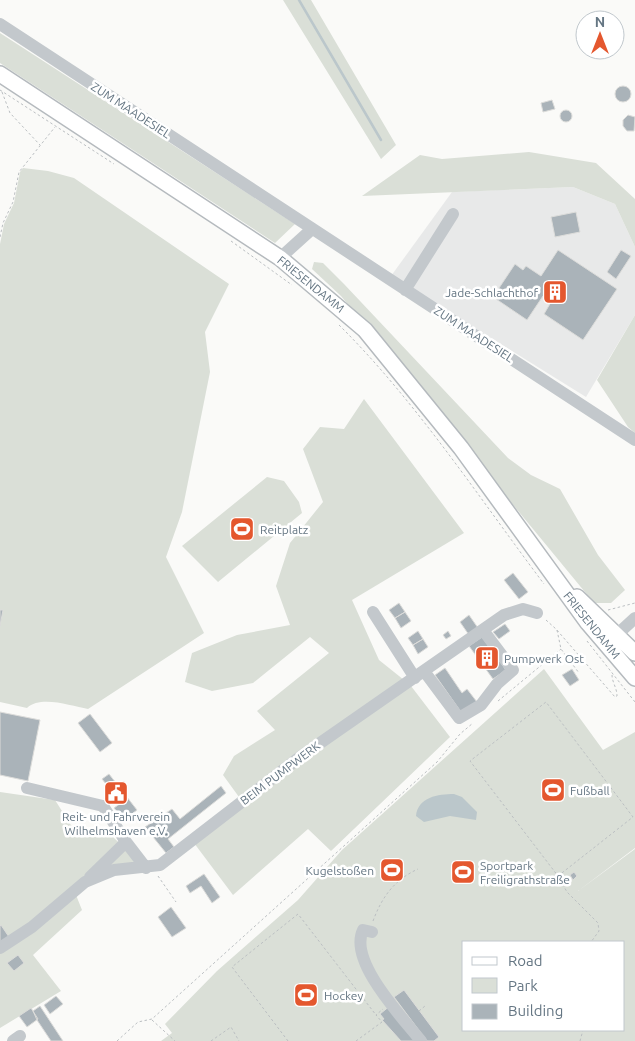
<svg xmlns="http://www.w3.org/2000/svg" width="635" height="1041" viewBox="0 0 635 1041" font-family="Ubuntu,sans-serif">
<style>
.built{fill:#e8e9e9}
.green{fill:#dadfd7;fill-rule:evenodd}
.water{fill:#bbc7cb}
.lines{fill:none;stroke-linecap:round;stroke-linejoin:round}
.stream{stroke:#bbc7cb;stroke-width:2.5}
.building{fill:#aab3b9;stroke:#dcdcda}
.major-casing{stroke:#b5babe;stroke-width:18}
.path{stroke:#bbbfc2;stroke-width:1;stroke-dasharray:2.5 2.5;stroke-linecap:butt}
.minor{stroke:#c3c8cc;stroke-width:12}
.major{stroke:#fff;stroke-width:15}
.labels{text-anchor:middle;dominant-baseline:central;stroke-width:5;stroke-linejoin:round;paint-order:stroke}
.street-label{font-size:12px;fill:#657683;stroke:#fff}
.poi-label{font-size:12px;fill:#657683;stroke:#fff;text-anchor:start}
</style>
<rect width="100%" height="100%" fill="#fafaf8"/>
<path class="built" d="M573 187 615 204 635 247V315L586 397 391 276 452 192Z"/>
<path class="green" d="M283 0H311L396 145 381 159Z
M0 33 295 224 275 243 0 63Z
M529 152 596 163 635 199V247L615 204 573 187 362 196 420 155 442 159Z
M23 168 48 171 74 178 229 284 205 332 210 372 182 512 166 557 204 633 88 709C71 706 41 695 27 708L0 702V244L4 224 14 203 20 172Z
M314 262 323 263 344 284 508 458 531 475 560 489 598 555 625 590 611 603H594L341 296 312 269Z
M635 315V433L628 427 597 380Z
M364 399 464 533 352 600 379 660 404 680 239 797 223 775 234 756 275 730 257 711 329 653 310 637 253 683 212 691 185 682 192 653 237 635 290 625 276 586 290 543 323 502 303 449 320 427 344 429Z
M267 477 284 481 299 502 302 513 218 582 182 546Z
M544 669 603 750 635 732V848L578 891 635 849V1041H161L172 1033 165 1024 217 971 298 900 342 850ZM464 942H624V1030H464Z
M411 686 450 737 331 851 308 829 233 895 194 843 301 760Z
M0 792 55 800 74 830 113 837 142 865 104 869 76 895 82 910 33 955 61 991 0 1028Z"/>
<path class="water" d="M454 794 462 797 477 812 476 820 450 816 424 822 416 816C418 797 438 794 454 794Z"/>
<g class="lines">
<path class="stream" d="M299 0 381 140"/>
</g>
<path class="building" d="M615 94a8 8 0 1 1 16 0a8 8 0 1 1-16 0Z
M552 100 555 109 543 112 541 103Z
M560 116a6 6 0 1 1 12 0a6 6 0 1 1-12 0Z
M628 115 635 117 634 131H627L623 126V120Z
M576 212 580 232 555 237 551 217Z
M558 250 617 289 583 340 544 314 551 302 543 296 527 320 493 297 515 264 523 270 526 266 541 276Z
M621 250 631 256 616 279 607 272Z
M513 573 528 592 519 599 504 580Z
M399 603 405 612 395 618 389 610Z
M0 610H3L0 626Z
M405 612 411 621 401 628 395 618Z
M469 615 478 628 469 635 460 622Z
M505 624 510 631 499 639 493 632Z
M418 631 423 639 413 645 408 638Z
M448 631 451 636 446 639 443 635Z
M482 637 506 670 493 679 469 646Z
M423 639 428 647 418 654 413 645Z
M445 668 462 693 467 689 477 702 461 712 435 675Z
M572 669 579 680 570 686 562 675Z
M0 712 40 720 28 781 0 775Z
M90 714 112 743 100 752 78 723Z
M109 774 137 810 124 820 114 808 121 803 102 779Z
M221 786 226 793 168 839 174 847 166 853 145 827 172 809 180 819Z
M574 872 577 876 573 880 570 875Z
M204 874 220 897 212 903 201 886 190 893 186 886Z
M171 907 186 928 172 937 158 917Z
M1 925 9 937 0 943V926Z
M18 955 24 963 14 971 7 963Z
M404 990 439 1037 434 1041H427L394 997Z
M56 996 63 1004 50 1014 44 1005Z
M391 1005 416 1041H401L382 1020 384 1019 380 1014Z
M40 1006 63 1041H51L37 1020 33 1011Z
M31 1008 38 1019 27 1027 19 1016Z"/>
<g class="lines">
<defs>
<path id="major" d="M0 74 280 258 365 330 461 448 588 623 635 678
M577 597 635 653"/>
</defs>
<use href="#major" class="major-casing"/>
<path class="path" d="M0 90 114 164
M2 92 10 113 40 145
M0 237 3 223 13 202 19 172 55 127
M231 241 292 285
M339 325C415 400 480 499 544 584
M608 610 635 603
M546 620 556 629 615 697 617 696C617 688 612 682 612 675L614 674
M557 630 561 649 579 673
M587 641 635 702
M498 701 561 649
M158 876 176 902
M558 876 633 817 546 702 470 761 558 876 567 892 598 923 599 931 591 942
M373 921C382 897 394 880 418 869
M419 1011 425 1006
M152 1020 175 1041
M117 1041 138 1022 152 1019 437 762 460 734 473 723
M211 1041 231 1027 239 1041
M288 1041 232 967 298 914 376 1015
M356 1041 382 1022 376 1015 383 1009
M580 1041 583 1030"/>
<path class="minor" d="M0 24 635 440
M280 258 312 229
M405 290 453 214
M373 612 415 678
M610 641 635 618
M424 671 459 718 481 705 497 684 513 670 483 630
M27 788 103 806 126 842
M90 877 126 842 146 868
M372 932 363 930C348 961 402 1017 421 1041
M0 948 32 927 85 882 114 870 160 865 300 757 504 615 523 609 537 613
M13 1041 20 1036"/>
<use href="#major" class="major"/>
</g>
<defs>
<symbol id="building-square" viewBox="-11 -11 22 22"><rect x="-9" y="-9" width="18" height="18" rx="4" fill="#e4572e" stroke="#fff"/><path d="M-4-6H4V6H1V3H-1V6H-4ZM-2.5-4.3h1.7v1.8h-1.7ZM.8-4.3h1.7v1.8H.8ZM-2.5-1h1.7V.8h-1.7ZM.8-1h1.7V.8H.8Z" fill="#fff"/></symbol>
<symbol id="stadium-square" viewBox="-11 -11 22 22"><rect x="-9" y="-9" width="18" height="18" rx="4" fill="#e4572e" stroke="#fff"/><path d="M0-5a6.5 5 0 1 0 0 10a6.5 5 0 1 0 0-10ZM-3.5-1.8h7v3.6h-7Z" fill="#fff"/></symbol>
<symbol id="civic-square" viewBox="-11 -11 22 22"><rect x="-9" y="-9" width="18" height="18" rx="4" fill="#e4572e" stroke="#fff"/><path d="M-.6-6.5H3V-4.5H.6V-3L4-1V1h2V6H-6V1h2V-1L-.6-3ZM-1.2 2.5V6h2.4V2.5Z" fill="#fff"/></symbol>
</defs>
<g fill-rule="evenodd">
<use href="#building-square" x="541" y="278" width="28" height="28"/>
<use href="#stadium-square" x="228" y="515" width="28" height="28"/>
<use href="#building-square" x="473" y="644" width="28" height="28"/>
<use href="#stadium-square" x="539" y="776" width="28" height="28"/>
<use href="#civic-square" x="102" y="779" width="28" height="28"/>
<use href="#stadium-square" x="378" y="856" width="28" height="28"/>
<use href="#stadium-square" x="449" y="858" width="28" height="28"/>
<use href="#stadium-square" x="292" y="981" width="28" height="28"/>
</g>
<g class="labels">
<g class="street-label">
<text transform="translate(131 110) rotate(33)">ZUM MAADESIEL</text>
<text transform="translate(311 284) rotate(39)">FRIESENDAMM</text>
<text transform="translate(474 334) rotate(33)">ZUM MAADESIEL</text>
<text transform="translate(592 625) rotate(51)">FRIESENDAMM</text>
<text transform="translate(280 773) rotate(-37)">BEIM PUMPWERK</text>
</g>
<g class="poi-label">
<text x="538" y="292" text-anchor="end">Jade-Schlachthof</text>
<text x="260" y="529">Reitplatz</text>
<text x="504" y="658">Pumpwerk Ost</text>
<text x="570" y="790">Fußball</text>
<text x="116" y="816" text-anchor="middle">Reit- und Fahrverein<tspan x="116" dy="14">Wilhelmshaven e.V.</tspan></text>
<text x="480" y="865">Sportpark<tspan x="480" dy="14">Freiligrathstraße</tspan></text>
<text x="374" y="870" text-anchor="end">Kugelstoßen</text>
<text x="324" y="995">Hockey</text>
</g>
</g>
<rect x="462" y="941" width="162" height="90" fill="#ffffff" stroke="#c1c8cd"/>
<rect x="472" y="957" width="25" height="8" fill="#ffffff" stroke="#c1c8cd"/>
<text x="508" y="966" font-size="15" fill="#657683">Road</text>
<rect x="472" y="978" width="25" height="15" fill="#dadfd7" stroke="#c1c8cd"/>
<text x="508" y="991" font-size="15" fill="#657683">Park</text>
<rect x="472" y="1004" width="25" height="15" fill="#aab3b9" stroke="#c1c8cd"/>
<text x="508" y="1016" font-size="15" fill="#657683">Building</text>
<g transform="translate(600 35)"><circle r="24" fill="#ffffff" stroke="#c1c8cd"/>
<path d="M0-4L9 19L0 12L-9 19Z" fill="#e4572e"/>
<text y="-8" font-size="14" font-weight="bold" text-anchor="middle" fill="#657683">N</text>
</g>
</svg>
